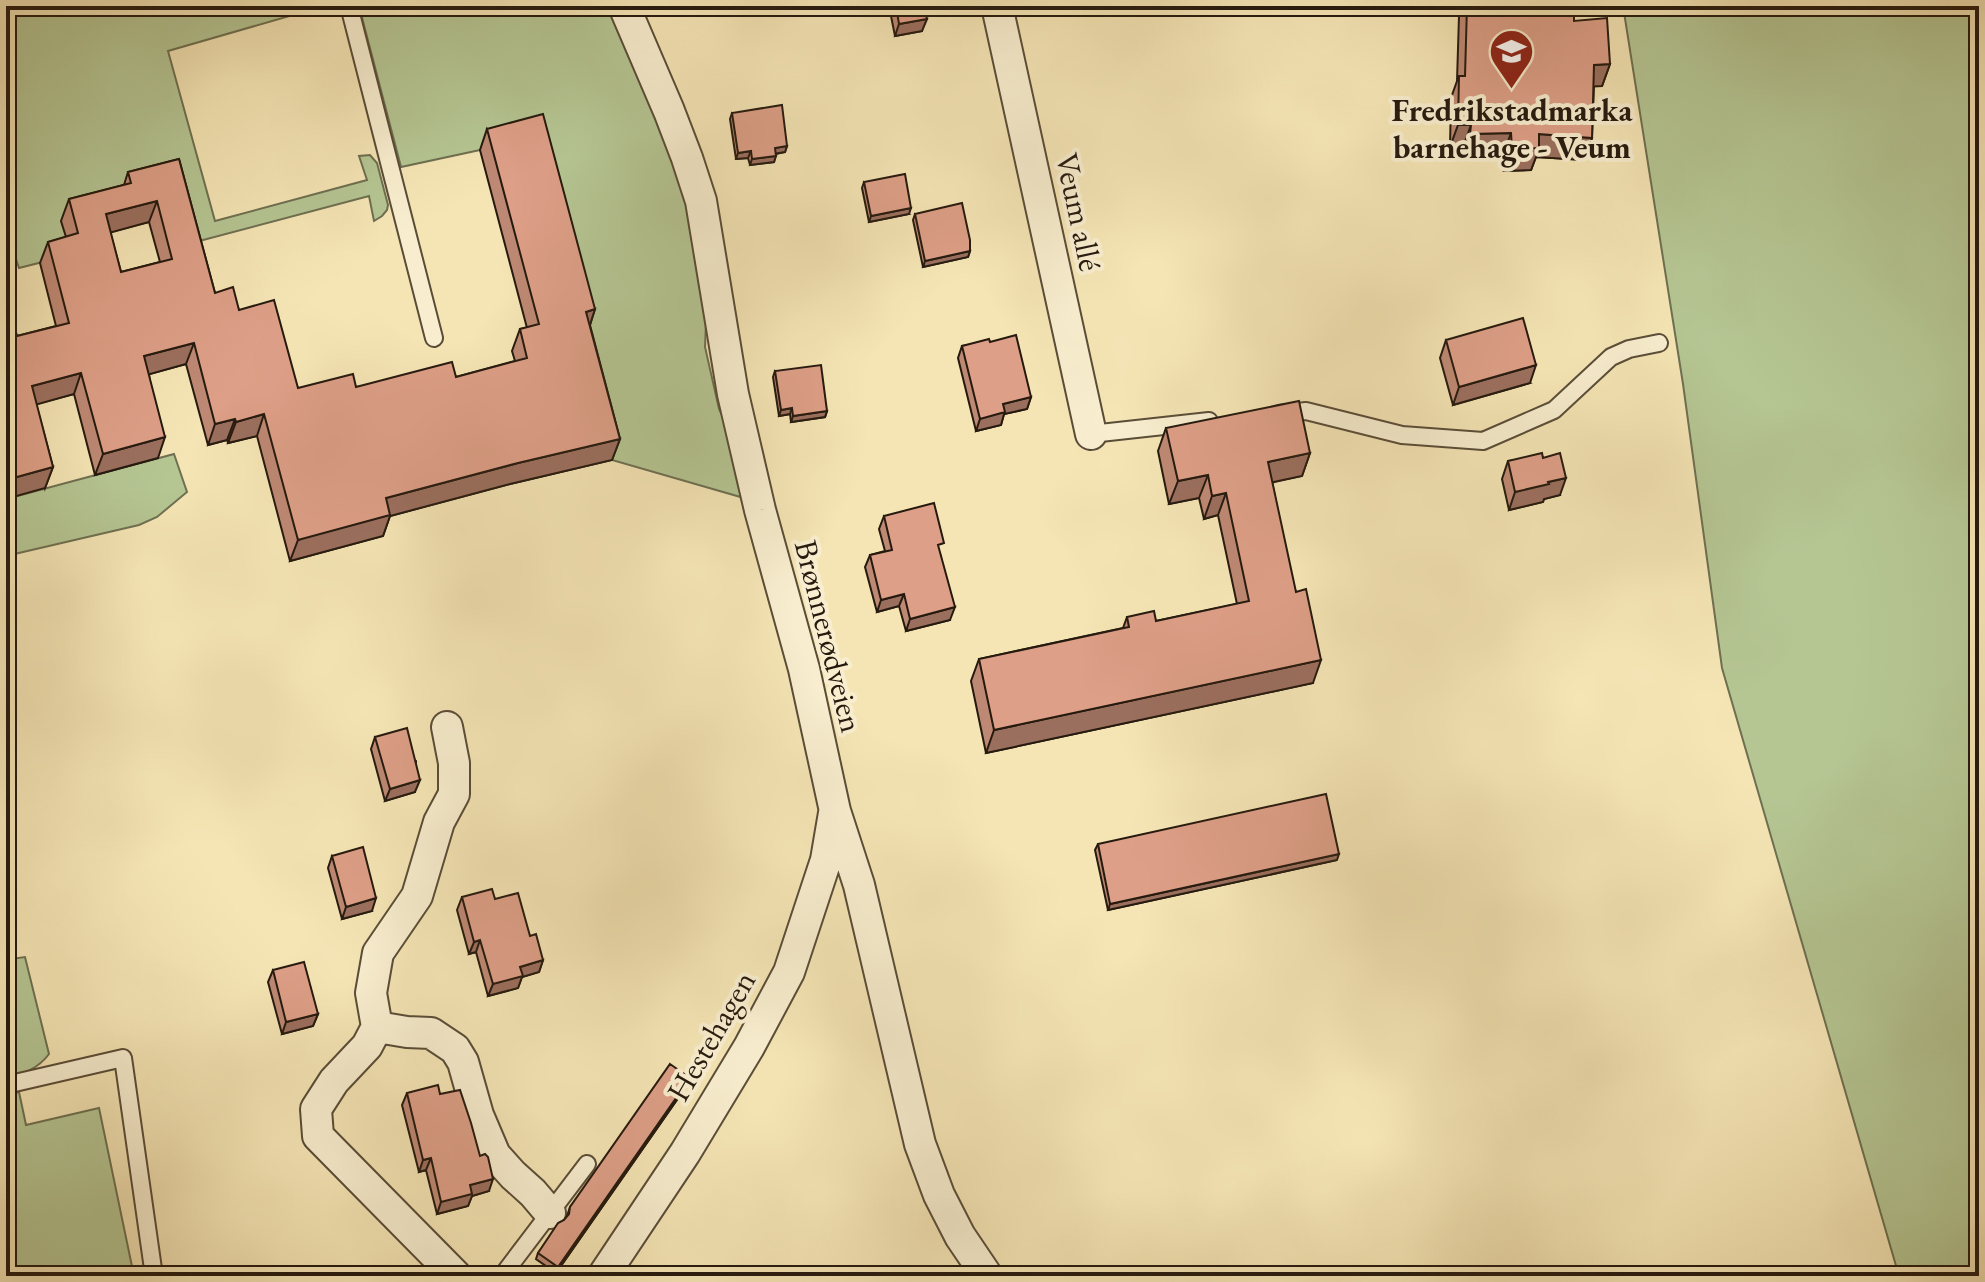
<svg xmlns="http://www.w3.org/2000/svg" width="1985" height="1282" viewBox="0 0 1985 1282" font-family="'EB Garamond',serif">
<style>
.green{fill:#b5c693;stroke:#6e7051;stroke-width:2}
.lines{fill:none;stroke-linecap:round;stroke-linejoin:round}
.service-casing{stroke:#5a4d38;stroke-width:20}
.minor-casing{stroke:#5a4d38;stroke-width:34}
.service{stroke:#f8eecf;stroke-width:16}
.minor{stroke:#f8eecf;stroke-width:30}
.wall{fill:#be8974;stroke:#261a0f;stroke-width:2;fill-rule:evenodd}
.shaded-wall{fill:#9b6f5e;stroke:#261a0f;stroke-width:2}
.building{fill:#dd9f87;stroke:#261a0f;stroke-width:2;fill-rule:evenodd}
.labels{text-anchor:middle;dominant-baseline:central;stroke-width:8;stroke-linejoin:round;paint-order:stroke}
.poi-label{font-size:32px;font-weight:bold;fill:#261a0f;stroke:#f8eecf}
.street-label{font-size:32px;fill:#261a0f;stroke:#f8eecf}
</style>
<rect width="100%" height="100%" fill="#f5e5b5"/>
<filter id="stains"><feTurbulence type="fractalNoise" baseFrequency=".0025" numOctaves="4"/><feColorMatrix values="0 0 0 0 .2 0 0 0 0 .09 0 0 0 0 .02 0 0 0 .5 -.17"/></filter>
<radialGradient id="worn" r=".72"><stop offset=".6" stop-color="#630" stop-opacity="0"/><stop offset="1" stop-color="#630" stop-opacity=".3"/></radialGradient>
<path class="green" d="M6 6H324L168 51 215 221 367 180 359 156 370 155 377 163 388 205 387 210 382 216 374 221 369 196 188 244 171 180 70 255 19 268 16 259 6 262Z
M359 6H610L681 162 707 298 705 347 719 409 729 430 744 498 612 460 586 362 535 135 480 150 401 167Z
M1623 6H1979V1276H1899L1722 668 1683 384Z
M174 454 187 492 157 517 139 525 6 556V499Z
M6 942 11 959 25 957 49 1054C38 1069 23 1074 6 1078Z
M19 1092 26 1125 99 1108 134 1276H6V1095Z"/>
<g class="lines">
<defs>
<path id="service" d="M349 6 434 338
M1279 414 1306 411 1402 435 1483 441 1554 410 1611 357 1629 349 1659 343
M1091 434 1209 421
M6 1085 123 1058 154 1276
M502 1276 587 1164"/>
<path id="minor" d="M624 6 669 111 687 158 701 201 733 394 760 510 804 669 835 811 859 885 920 1144 939 1195 960 1236 987 1276
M997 6 1091 434
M447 727 454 763V794L439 822 417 896 378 953 371 993 377 1027 367 1046 334 1081 316 1109 318 1136 456 1276
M377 1027 407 1032 431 1033 455 1049 463 1062 478 1115 495 1155 513 1175 533 1193 550 1213
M603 1276 685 1153 749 1047 789 972 826 860 834 813"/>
</defs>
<use href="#service" class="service-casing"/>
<use href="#minor" class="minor-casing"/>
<use href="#service" class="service"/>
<use href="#minor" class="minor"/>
</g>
<path class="wall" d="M889 6H924L922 31 895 36Z
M1463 6H1574V21L1610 64 1602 86H1594L1592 138 1584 160 1536 157 1531 170 1504 171 1503 156H1462L1463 147H1450L1451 98 1457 81 1459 16Z
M732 113 787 146 785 152 776 154 774 162 750 165 748 158 736 159 730 119Z
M487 129 595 309 590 325 620 439 612 460 510 484 390 516 383 536 290 561 257 436 228 443 227 440 208 445 186 364 149 374 158 458 95 475 74 394 36 404 53 467 45 488 17 336 56 326 40 263 48 242 66 237 61 221 69 199 124 185 128 172 179 159 215 293 239 310 298 388 356 387 456 377 515 361 512 351 520 329 527 328 480 150ZM149 222 160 262 121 272 110 232Z
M864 182 909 214 869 222 862 188Z
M915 214 970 251 968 257 923 267 913 220Z
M1446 340 1530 383 1453 405 1440 358Z
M990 342 1031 397 1027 409 1004 414 1001 425 976 431 958 358 962 346Z
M775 371 827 411 825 417 791 422 790 414 779 416 773 377Z
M1166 428 1310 453 1302 476 1272 482 1313 683 986 753 971 681 979 659 1123 628 1127 617 1156 621 1237 604 1218 515 1204 519 1199 498 1169 504 1158 451Z
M1543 458 1560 495 1544 499 1543 502 1509 510 1502 479 1508 461Z
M884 516 940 553 950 620 906 631 899 606 877 612 865 567 870 555 885 551 879 529Z
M375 737 416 761 415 792 385 801 371 749Z
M1098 844 1337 860 1108 910 1095 850Z
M332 856 372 911 342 919 328 868Z
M462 897 495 899 530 936 543 960 539 972 522 977 518 988 488 996 476 952 469 954 457 910Z
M273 970 318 1014 313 1026 282 1034 268 982Z
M688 1084 556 1273 536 1259 538 1253 567 1216 570 1207Z
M407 1093 440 1094 489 1191 472 1196 468 1206 437 1214 426 1170 419 1172 402 1105Z"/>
<path class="shaded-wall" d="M854 6H886L852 13Z
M927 19 922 31 895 36 899 24Z
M1610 64 1602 86 1586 87 1594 65Z
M1458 125H1471L1463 147H1450Z
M1511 133 1503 156H1462L1470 134Z
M1539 134 1592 138 1584 160 1536 157 1531 170 1504 171 1512 149Z
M787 146 785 152 773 154 775 148Z
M751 151 748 158 736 159 738 153Z
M776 156 774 162 750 165 752 159Z
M157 201 149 222 98 236 106 214Z
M911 208 909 214 869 222 871 216Z
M970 251 968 257 923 267 925 261Z
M595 309 588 331 586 312Z
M194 343 186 364 136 378 144 356Z
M1536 365 1530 383 1453 405 1459 387Z
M81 373 74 394 24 408 32 386Z
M1031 397 1027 409 1004 414 1001 425 976 431 980 419 1003 404Z
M792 408 790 414 779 416 781 410Z
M827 411 825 417 791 422 793 416Z
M264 414 257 436 228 443 236 422Z
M235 419 227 440 208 445 215 424Z
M165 437 158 458 95 475 103 454Z
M620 439 612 460 510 484 390 516 383 536 290 561 298 540 386 498 518 463Z
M1310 453 1302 476 1260 485 1268 462Z
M53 467 45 488 6 499V480Z
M1208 475 1199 498 1169 504 1178 481Z
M1566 478 1560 495 1544 499 1543 502 1509 510 1515 492 1548 482Z
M1226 493 1218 515 1204 519 1212 496Z
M904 594 899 606 877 612 881 600Z
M955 607 950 620 906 631 910 619Z
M1321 660 1313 683 986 753 994 730Z
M420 780 415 792 385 801 390 789Z
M1339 854 1337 860 1108 910 1110 904Z
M376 898 372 911 342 919 346 907Z
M480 940 476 952 469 954 474 942Z
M543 960 539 972 522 977 518 988 488 996 493 984 520 967Z
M318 1014 313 1026 282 1034 286 1022Z
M690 1078 688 1084 556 1273 558 1267Z
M431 1158 426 1170 419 1172 423 1160Z
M493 1179 489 1191 472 1196 468 1206 437 1214 441 1202 470 1185Z"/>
<path class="building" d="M896 6H924L927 19 899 24Z
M1467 6H1574V21L1607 18 1610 64 1594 65 1592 138 1539 134V148L1512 149 1511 133 1470 134 1471 125H1458L1459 76H1465Z
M782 105 787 146 775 148 776 156 752 159 751 151 738 153 732 113Z
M543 114 595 309 586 312 620 439 518 463 386 498 390 515 298 540 264 414 236 422 235 419 215 424 194 343 144 356 165 437 103 454 81 373 32 386 53 467 6 480V294L17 336 69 323 48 242 78 233 69 199 131 183 128 172 179 159 215 293 233 287 239 310 274 300 298 388 353 374 356 387 452 362 456 377 527 358 520 329 539 324 487 129ZM157 201 172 259 121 272 106 214Z
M905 174 911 208 871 216 864 182Z
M962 203 970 240V251L925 261 915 214Z
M1523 318 1536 365 1459 387 1446 340Z
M1016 335 1031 397 1003 404 1005 412 980 419 962 346 989 339 990 342Z
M821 365 827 411 793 416 792 408 781 410 775 371Z
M1299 401 1310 453 1268 462 1296 592 1306 589 1321 660 994 730 979 659 1129 627 1127 617 1154 611 1156 621 1249 601 1226 493 1212 496 1208 475 1178 481 1166 428Z
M1542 453 1543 458 1560 453 1566 478 1548 482 1549 484 1515 492 1508 461Z
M934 503 944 543 938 545 955 607 910 619 904 594 881 600 870 555 892 550 884 516Z
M407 728 420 780 390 789 375 737Z
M1326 794 1339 854 1110 904 1098 844Z
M363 847 376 898 346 907 332 856Z
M492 889 495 899 518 893 530 936 536 934 543 960 520 967 523 976 493 984 480 940 474 942 462 897Z
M304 962 318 1014 286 1022 273 970Z
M670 1064 690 1078 558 1267 538 1253 558 1223 564 1220 569 1214 570 1207Z
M438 1085 440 1094 460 1090 471 1123 480 1156 485 1154 488 1157 493 1179 470 1185 472 1194 441 1202 431 1158 423 1160 407 1093Z
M410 1268 418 1276H402Z"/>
<defs>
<symbol id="school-pin" viewBox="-11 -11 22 30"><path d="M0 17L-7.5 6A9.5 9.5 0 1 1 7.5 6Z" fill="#8f2418" stroke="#f8eecf"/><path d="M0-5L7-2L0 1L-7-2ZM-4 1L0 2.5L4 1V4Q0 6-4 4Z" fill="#fff"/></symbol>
</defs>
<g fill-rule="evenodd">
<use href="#school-pin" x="1486" y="26" width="51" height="69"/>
</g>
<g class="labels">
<g class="poi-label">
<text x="1512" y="110">Fredrikstadmarka<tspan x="1512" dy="37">barnehage - Veum</tspan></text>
</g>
<g class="street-label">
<text transform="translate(1079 212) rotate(78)">Veum allé</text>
<text transform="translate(829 636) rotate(76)">Brønnerødveien</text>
<text transform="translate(711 1036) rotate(-60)">Hestehagen</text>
</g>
</g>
<rect width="1985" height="1282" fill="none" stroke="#f5e5b5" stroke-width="32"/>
<rect x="8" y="8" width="1969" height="1266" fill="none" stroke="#261a0f" stroke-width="4"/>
<rect x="16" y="16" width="1953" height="1250" fill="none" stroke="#261a0f" stroke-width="2"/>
<rect width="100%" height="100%" filter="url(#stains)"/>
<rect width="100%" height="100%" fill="url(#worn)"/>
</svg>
